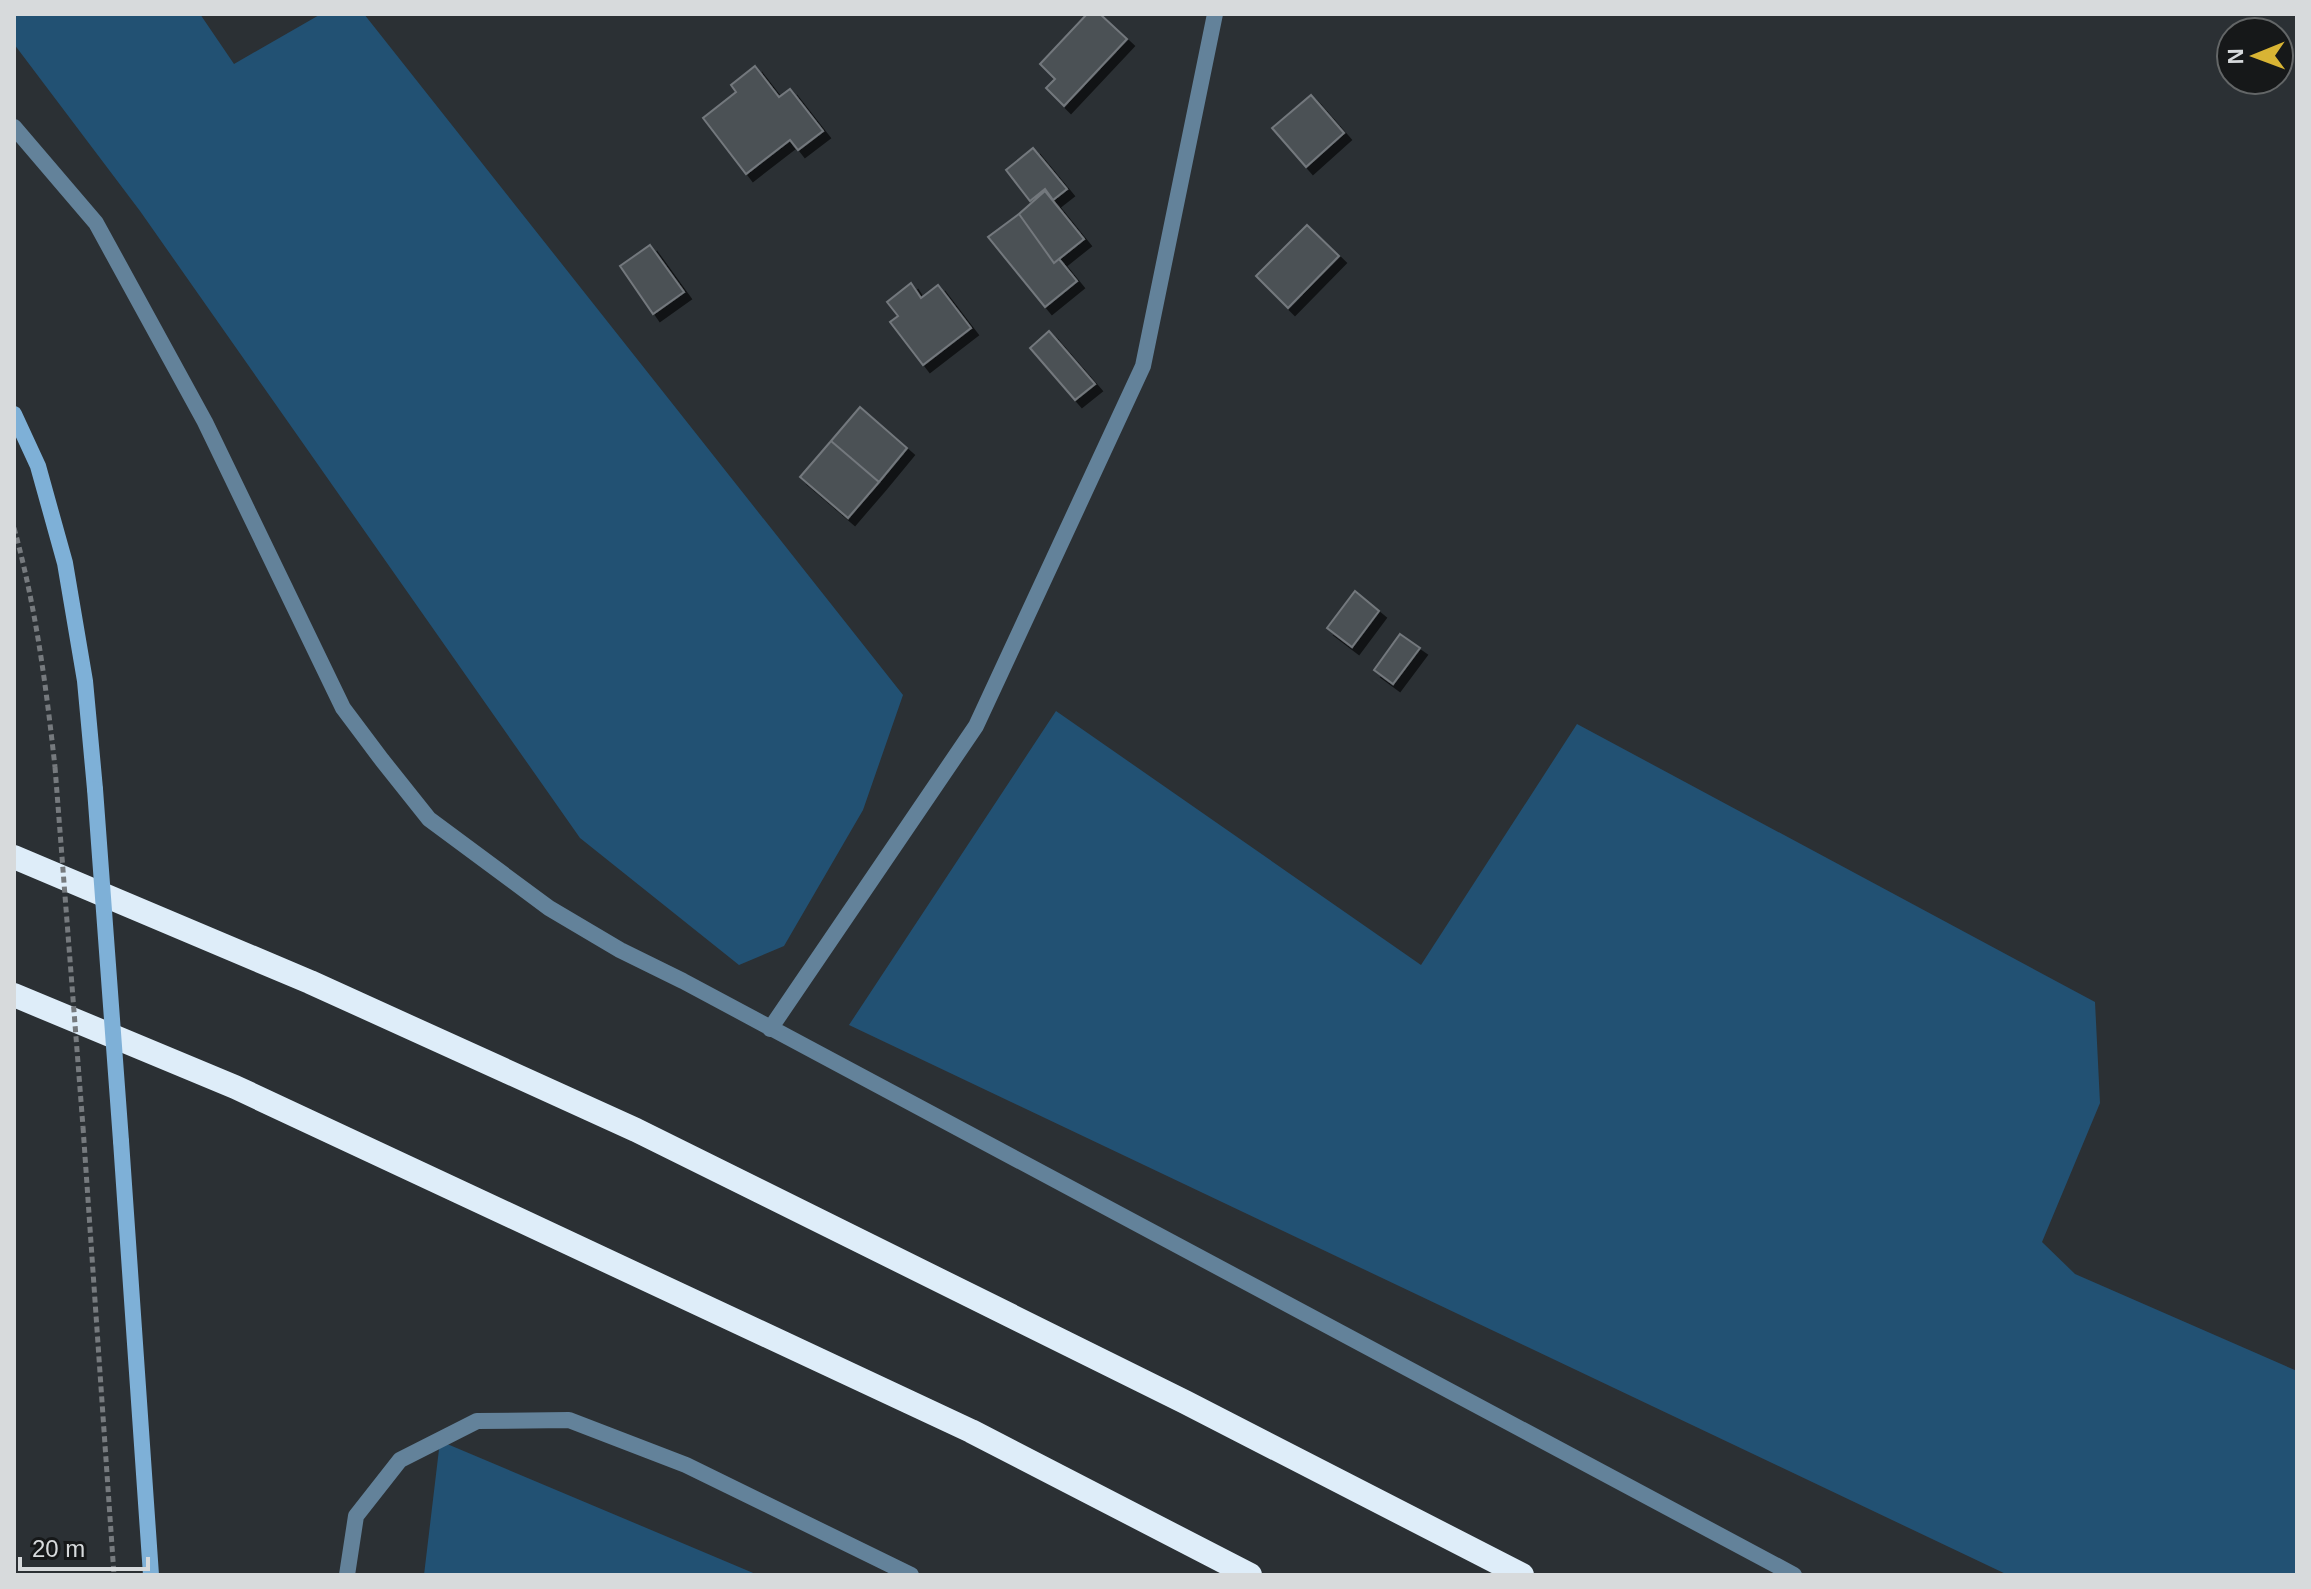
<svg xmlns="http://www.w3.org/2000/svg" width="2311" height="1589" viewBox="0 0 2311 1589" font-family="Arial,sans-serif">
<style>
.green{fill:#225173}
.building{fill:#4c5155;stroke:#73787d;stroke-width:2;filter:url(#shadow)}
.lines{fill:none;stroke-linecap:round;stroke-linejoin:round}
.path{stroke:#767a7e;stroke-width:5;stroke-dasharray:6 4;stroke-linecap:butt}
.lane{stroke:#63829a;stroke-width:16}
.street{stroke:#63829a;stroke-width:16}
.secondary{stroke:#7eb0d7;stroke-width:16}
.highway{stroke:#deedf9;stroke-width:24}
.path-bridge{stroke:#767a7e;stroke-width:5;stroke-dasharray:6 4;stroke-linecap:butt}
.secondary-bridge{stroke:#7eb0d7;stroke-width:16}
</style>
<defs>
<filter id="shadow"><feDropShadow dx="7" dy="7" stdDeviation="0" flood-color="#0009"/></filter>
</defs>
<rect width="100%" height="100%" fill="#2b3034"/>
<path class="green" d="M14 14H200L234 64 321 14H364L903 695 863 810 784 946 739 965 580 838 140 211 14 44Z
M1056 711 1421 965 1577 724 2095 1002 2100 1103 2042 1242 2075 1274 2297 1371V1575H2008L849 1025Z
M440 1441 758 1575H424Z"/>
<path class="building" d="M1087 14H1100L1127 39 1064 106 1046 88 1055 79 1040 64Z
M755 66 779 97 790 89 823 131 798 150 790 140 746 174 703 118 736 92 731 85Z
M1311 95 1344 133 1306 167 1272 128Z
M1033 148 1067 189 1053 200 1045 189 1030 201 1006 170Z
M1045 191 1084 239 1054 263 1019 214Z
M1019 214 1054 263 1059 259 1077 281 1045 307 988 237Z
M1307 225 1339 256 1288 308 1256 276Z
M650 245 684 292 653 314 620 266Z
M911 283 921 298 938 285 971 328 923 365 890 322 898 316 887 302Z
M1049 331 1095 384 1075 400 1030 348Z
M860 407 907 448 879 482 831 441Z
M831 441 879 482 848 518 800 477Z
M1355 591 1379 611 1352 647 1327 628Z
M1400 634 1420 648 1393 684 1374 670Z"/>
<g class="lines">
<path class="path" d="M14 528C36 607 46 686 55 767
M83 1127 114 1575"/>
<path class="lane" d="M347 1575 356 1516 400 1460 477 1421 569 1420 686 1465 911 1575"/>
<path class="street" d="M14 127 96 223 205 422 343 708 382 760 429 819 549 908 620 950 683 981 1794 1575
M770 1029 976 726 1143 366 1215 14"/>
<path class="secondary" d="M14 414 38 466 65 563 85 681 95 789
M121 1141 151 1575"/>
<path class="highway" d="M14 857 310 982 636 1130 1185 1402 1522 1575
M14 995 235 1087 971 1431 1250 1575"/>
<path class="path-bridge" d="M55 767 83 1127"/>
<path class="secondary-bridge" d="M95 789 121 1141"/>
</g>
<rect width="2311" height="1589" fill="none" stroke="#d7dadc" stroke-width="32"/>
<g transform="translate(2255 56) rotate(269)"><circle r="38" fill="#161819" stroke="#636667" stroke-width="2"/>
<path d="M0-6L14 30L0 20L-14 30Z" fill="#d8b434"/>
<text y="-12" font-size="22" font-weight="bold" text-anchor="middle" fill="#d7dadc">N</text>
</g>
<path d="M20 1557v12h128v-12" fill="none" stroke="#d7dadc" stroke-width="4"/>
<text x="32" y="1557" font-size="24" fill="#d7dadc" stroke="#161819" stroke-width="6" paint-order="stroke">20 m</text>
</svg>
